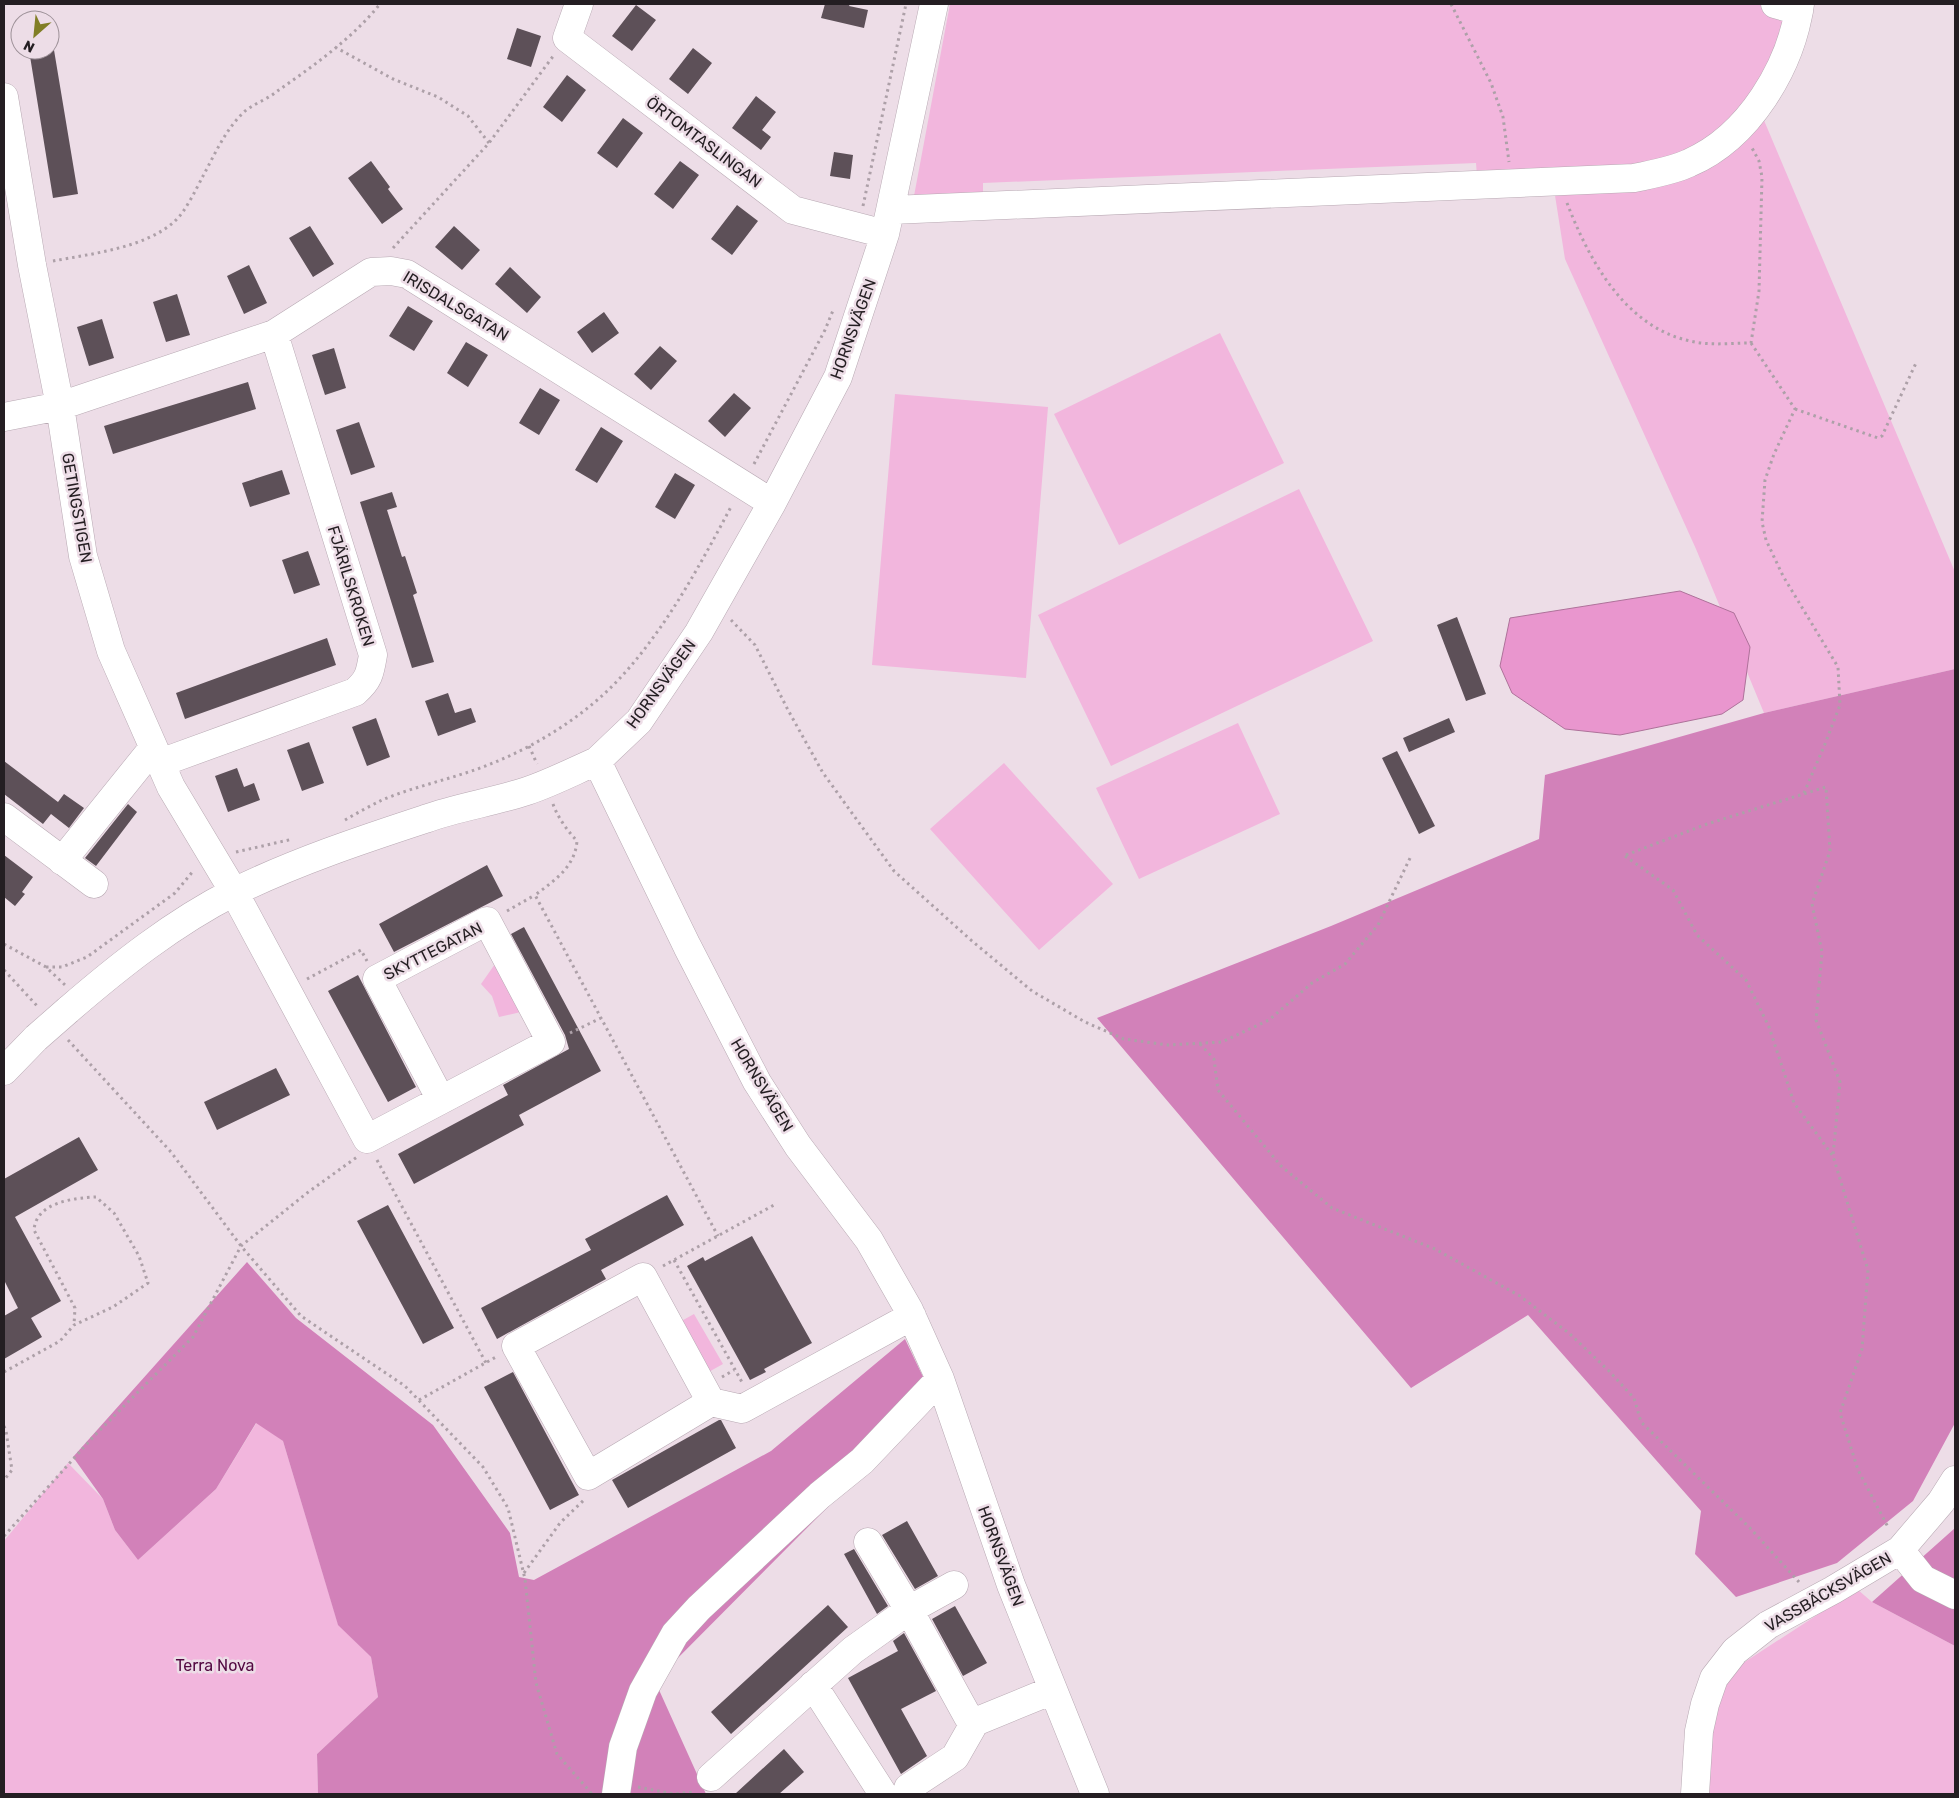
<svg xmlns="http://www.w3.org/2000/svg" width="1959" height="1798" viewBox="0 0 1959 1798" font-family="Rubik,sans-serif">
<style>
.green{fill:#f2b6dd}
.forest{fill:#d281b9}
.water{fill:#e996ce;stroke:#ae729a}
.building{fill:#5d5058}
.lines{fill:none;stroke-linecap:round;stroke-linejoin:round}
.minor-casing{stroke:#b8a9b3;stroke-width:29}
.path{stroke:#ada0a8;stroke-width:3;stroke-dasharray:2.5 4;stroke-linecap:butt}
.minor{stroke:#fff;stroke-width:28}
.minor-bridge-casing{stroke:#b8a9b3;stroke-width:29;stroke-linecap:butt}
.minor-bridge{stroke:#fff;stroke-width:28}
.labels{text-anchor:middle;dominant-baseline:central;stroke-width:5;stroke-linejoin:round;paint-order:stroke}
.street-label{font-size:16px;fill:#241e22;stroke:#eddde7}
.park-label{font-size:16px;fill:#520841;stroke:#eddde7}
</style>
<rect width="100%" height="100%" fill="#eddde7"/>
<path class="green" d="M950 4H1791L1763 118 1955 572V669L1764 713 1696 549 1565 259 1551 170 1477 176 1476 163 983 183V196H914Z
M1220 333 1284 463 1119 545 1054 414Z
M895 394 1048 407 1026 678 872 665Z
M1299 489 1373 641 1111 766 1038 615Z
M1238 723 1280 814 1139 879 1096 788Z
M1004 763 1113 884 1039 950 930 829Z
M495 964 521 1012 499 1017 492 996 481 984Z
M694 1314 723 1364 705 1374 676 1324Z
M257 1422 283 1441 338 1624 371 1657 378 1697 317 1754 318 1794H4V1541L68 1463 103 1499 115 1530 138 1560 216 1489Z
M1857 1589 1872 1602 1955 1646V1794H1708L1711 1714 1734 1669Z"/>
<path class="forest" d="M1955 669V1423L1913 1501 1837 1563 1736 1597 1695 1554 1701 1511 1528 1315 1411 1388 1097 1018 1331 926 1539 839 1545 775 1764 713Z
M247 1262 296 1318 433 1425 510 1533 519 1577 534 1580 771 1451 905 1339 934 1400 655 1681 706 1794H318L317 1754 378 1697 371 1657 338 1625 283 1441 256 1423 216 1489 138 1560 115 1530 103 1499 73 1457Z
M1955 1528V1646L1872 1602Z"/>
<path class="water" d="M1680 591 1734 613 1750 647 1743 700 1722 714 1620 735 1565 729 1512 693 1500 666 1510 618Z"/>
<path class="building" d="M825 4H850L849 6 868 10 864 28 821 18Z
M636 5 656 20 632 51 612 36Z
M517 28 541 36 531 67 507 59Z
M693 48 712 63 688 94 669 79Z
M29 50H54L78 194 53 198Z
M567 75 586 90 562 122 543 107Z
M756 96 776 112 762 130 771 137 761 150 732 128Z
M623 118 643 133 617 168 597 153Z
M834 152 853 155 850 179 830 176Z
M371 161 390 187 388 189 403 209 382 224 348 178Z
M680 161 699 175 673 209 654 194Z
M737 205 758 221 732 255 711 239Z
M310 226 334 264 313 277 289 238Z
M454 226 480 250 462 270 435 247Z
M249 265 267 303 244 314 227 276Z
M510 267 541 297 527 313 495 284Z
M177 294 190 335 166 342 153 302Z
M408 306 433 321 414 351 389 336Z
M604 312 619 333 592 353 577 332Z
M102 319 114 358 89 366 77 327Z
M466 342 488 355 468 387 447 373Z
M660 346 677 361 651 390 634 374Z
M334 348 346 388 325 395 312 355Z
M248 382 256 409 113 454 104 426Z
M540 388 560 400 539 435 519 423Z
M734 393 751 408 725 437 708 421Z
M359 422 375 467 351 475 336 430Z
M601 427 623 441 597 483 575 470Z
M282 470 290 494 250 507 242 483Z
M675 473 695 485 675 519 655 507Z
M392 492 397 507 387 510 402 557 405 556 417 593 413 595 434 662 412 668 360 502Z
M308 551 320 585 294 594 282 560Z
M1457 617 1486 694 1466 701 1437 625Z
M327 638 336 665 185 719 176 693Z
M448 693 455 713 471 708 476 722 438 736 425 701Z
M376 718 390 757 367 766 352 727Z
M1449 718 1455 732 1409 752 1403 738Z
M309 742 324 783 302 791 287 750Z
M1397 751 1435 826 1419 834 1382 758Z
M4 761 58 802 64 794 84 808 69 828 51 814 43 824 4 794Z
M237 768 244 787 254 783 260 800 228 812 215 776Z
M128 804 137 812 96 866 85 858Z
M4 855 33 877 22 892 25 894 15 906 4 897Z
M487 865 503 896 394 952 379 924Z
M524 927 601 1071 519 1115 524 1125 414 1184 398 1154 508 1095 503 1085 569 1049 565 1035 511 934Z
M358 975 416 1087 388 1102 328 991Z
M276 1068 290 1095 217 1130 204 1102Z
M79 1137 98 1170 15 1217 61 1301 31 1318 42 1337 4 1359V1316L18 1308 4 1280V1179Z
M667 1195 684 1225 601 1270 606 1279 497 1339 481 1308 591 1250 585 1239Z
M388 1205 454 1328 423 1344 357 1221Z
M752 1236 812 1343 764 1369 766 1372 750 1380 687 1266 703 1257 705 1261Z
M513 1372 579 1495 550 1510 484 1387Z
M719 1420H721L736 1448 628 1508 612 1480Z
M907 1521 938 1576 915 1589 882 1535Z
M854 1549 888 1606 877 1614 844 1554Z
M828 1605 848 1627 731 1734 711 1712Z
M955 1606 987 1663 963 1676 932 1619Z
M904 1633 936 1691 901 1709 927 1756 901 1774 848 1678 898 1651 893 1641Z
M784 1749 804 1772 779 1794H735Z"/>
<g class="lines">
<defs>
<path id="minor" d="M579 4 567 38 793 210 885 234
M934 4 885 234 838 377 772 503 699 632 639 721 597 761 687 946 757 1082 798 1146 869 1240 909 1310 940 1379 1011 1585 1095 1794
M1775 4 1799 11
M4 97 32 265 60 406 83 556 111 651 171 787 234 892 367 1139 441 1100
M892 210 1634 178C1653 174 1672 171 1689 163 1749 137 1791 67 1800 4
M4 417 60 406 274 334 371 272 391 271 407 274 772 503
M160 763 355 692C369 680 370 673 373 655L274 334
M4 817 94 884
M62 861 153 748
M487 921 551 1042 441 1100 377 979Z
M68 1010C119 966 173 923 234 892 295 862 361 840 425 819 458 807 494 802 527 791 551 783 574 771 597 761
M4 1071 36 1038
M711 1402 588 1476 516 1346 643 1277 711 1402 742 1409 912 1316
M868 1542 909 1610 968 1717 975 1722 1053 1690
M1900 1550 1923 1579 1955 1595
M813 1685 883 1794
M711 1777 853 1650 909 1610 954 1585
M616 1794 623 1747 643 1691 675 1634 699 1608 820 1495 862 1461 940 1379
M907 1794 908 1788 955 1757 975 1722
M1695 1794 1699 1731 1705 1704 1714 1678 1735 1651 1768 1625 1833 1590 1900 1550 1941 1502 1955 1480"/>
</defs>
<use href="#minor" class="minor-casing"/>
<path class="path" d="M1451 4 1491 83 1503 117 1509 162
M335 47 393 79 438 97 468 116 489 143
M1567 203C1589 260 1625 327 1690 341 1710 346 1731 343 1751 343L1759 291 1762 177 1759 161 1751 146
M863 206 906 4
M393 248 489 143 554 55
M53 261C90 254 146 248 175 221 186 211 196 189 203 176 215 154 225 130 244 112 253 104 266 100 276 92 312 67 353 38 380 4
M1751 343 1795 409 1774 454 1765 480 1762 522 1766 540 1783 576 1838 667 1840 705 1825 744 1804 793
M1795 409 1878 438 1882 436 1916 363
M754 464 825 330 834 308
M731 620 755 645 788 710 823 773 894 871 972 941 1032 991 1085 1022 1124 1039 1168 1045 1222 1042 1269 1020 1312 983 1345 964 1378 925 1411 856
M529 746 537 764
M553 804C558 818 567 830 577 841 575 867 554 881 535 895L718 1236
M345 820C357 813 370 806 382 800 418 785 457 778 493 763 540 744 587 714 621 677 667 627 700 565 732 505
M236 852 293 839
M1626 855 1707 824 1826 787 1830 851 1812 904 1822 952 1816 1020 1840 1082 1833 1156
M1625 856 1673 890 1697 935 1746 980 1769 1027 1794 1103 1833 1156 1868 1270 1862 1349 1840 1413 1858 1470 1889 1529
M507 911 535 895
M4 944 46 967 65 985
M46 967H62L87 957 175 893 194 870
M4 970 39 1008
M307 979 361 950 367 961
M570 1033 601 1018
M68 1040 171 1152 241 1246 301 1316 405 1386 483 1467 508 1508 525 1579 536 1683 557 1754 592 1794
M1200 1044 1214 1059 1218 1090 1281 1166 1332 1208 1435 1249 1520 1296 1570 1334 1609 1371 1634 1398 1641 1422 1750 1528 1799 1582
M377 1160 486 1363
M674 1260 743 1384
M663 1266 774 1205
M4 1372 60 1341 74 1325 113 1307 148 1283 139 1256 114 1213 96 1197C74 1198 36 1202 34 1230L75 1308 74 1325
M722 1377 734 1370
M419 1400 496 1357
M4 1426 6 1431 12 1470 4 1480
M4 1536 94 1436 193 1337 241 1246 307 1193 357 1157
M524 1573 560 1523 585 1499
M638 1787 674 1794 693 1792"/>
<use href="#minor" class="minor"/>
<defs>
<path id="minor-bridge" d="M36 1038 68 1010"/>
</defs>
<use href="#minor-bridge" class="minor-bridge-casing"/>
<use href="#minor-bridge" class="minor-bridge"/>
</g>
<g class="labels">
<g class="street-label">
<text transform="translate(704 142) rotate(37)">ÖRTOMTASLINGAN</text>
<text transform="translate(456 306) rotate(31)">IRISDALSGATAN</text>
<text transform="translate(853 329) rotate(-70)">HORNSVÄGEN</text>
<text transform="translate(77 508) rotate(80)">GETINGSTIGEN</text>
<text transform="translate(351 586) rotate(73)">FJÄRILSKROKEN</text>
<text transform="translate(661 684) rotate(-54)">HORNSVÄGEN</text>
<text transform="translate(433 951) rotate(-27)">SKYTTEGATAN</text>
<text transform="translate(762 1085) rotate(59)">HORNSVÄGEN</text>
<text transform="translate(1001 1556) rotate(70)">HORNSVÄGEN</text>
<text transform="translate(1828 1592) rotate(-30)">VASSBÄCKSVÄGEN</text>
</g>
<g class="park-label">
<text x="215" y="1665">Terra Nova</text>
</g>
</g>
<rect width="1959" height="1798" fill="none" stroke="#241e22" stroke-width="10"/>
<g transform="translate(35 35) rotate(207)"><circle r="24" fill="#eddde7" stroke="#9d9198"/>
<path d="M0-4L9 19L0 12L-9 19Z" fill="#817e26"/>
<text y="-8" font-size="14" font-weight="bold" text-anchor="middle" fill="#241e22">N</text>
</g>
</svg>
